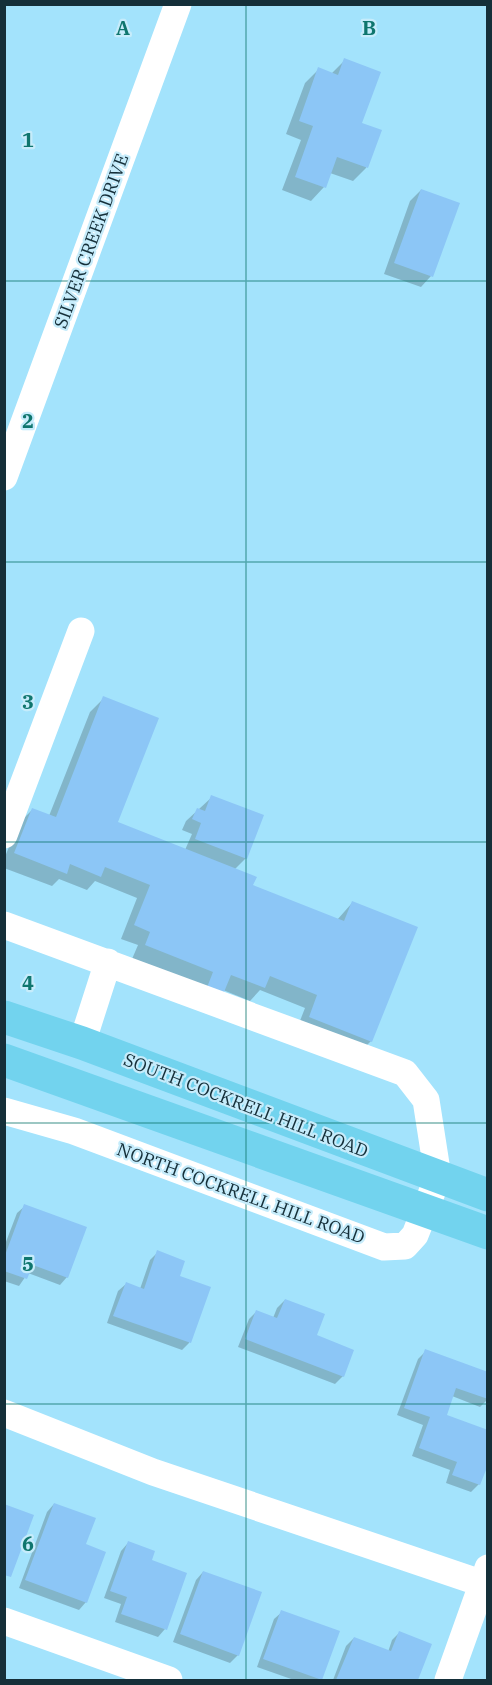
<svg xmlns="http://www.w3.org/2000/svg" width="492" height="1685" viewBox="0 0 492 1685" font-family="'IBM Plex Serif',serif">
<style>
.shadow{fill:#0003}
.building{fill:#8cc6f6}
.lines{fill:none;stroke-linecap:round;stroke-linejoin:round}
.minor{stroke:#fff;stroke-width:27}
.major{stroke:#72d3ee;stroke-width:33}
.grid{fill:none;stroke:#0f766e;stroke-width:1.5;stroke-opacity:0.55}
.labels{text-anchor:middle;dominant-baseline:central;stroke-width:4.5;stroke-linejoin:round;paint-order:stroke}
.street-label{font-size:18px;fill:#152f39;stroke:#c6ecfb}
.grid-label{font-size:20px;text-anchor:middle;font-weight:bold;fill:#0f766e;stroke:#c6ecfb;stroke-width:4.5;stroke-linejoin:round;paint-order:stroke}
</style>
<rect width="100%" height="100%" fill="#a3e3fc"/>
<path class="shadow" d="M345 60 360 124 380 131 366 168 353 181 330 173 324 187 311 201 282 190 301 140 286 134 305 83 319 69 331 74Z
M421 190 431 276 421 287 384 274 410 201Z
M104 698 116 823 185 850 192 834 182 830 186 821 212 797 246 858 234 870 251 886 337 920 352 903 371 1041 357 1055 296 1031 305 1008 260 990 250 1001 223 990 221 996 132 959 138 945 121 939 137 898 95 881 87 890 59 879 52 886 4 868V859L19 823 32 810 49 816 90 712Z
M25 1206 67 1277 60 1285 28 1273 19 1286 4 1281V1247L17 1213Z
M158 1252 178 1277 209 1288 189 1343 182 1350 107 1323 118 1291 126 1284 140 1289 150 1260Z
M285 1300 343 1376 335 1384 238 1347 249 1319 256 1312 273 1318 277 1308Z
M426 1351 488 1374V1399L480 1407 452 1396 445 1416 479 1484 471 1492 446 1483 450 1470 412 1456 423 1425 397 1415 418 1359Z
M54 1504 84 1545 86 1602 79 1610 19 1588 47 1512Z
M128 1543 150 1561 165 1629 158 1637 115 1622 121 1604 104 1598 121 1551Z
M203 1572 238 1655 230 1663 173 1642 196 1580Z
M282 1612 338 1632 320 1680H294L257 1667 274 1619Z
M400 1632 430 1645 416 1680H333L346 1646 354 1638 388 1652 392 1640Z"/>
<path class="building" d="M344 58 381 72 362 123 382 130 368 168 337 157 326 188 295 177 313 126 299 121 318 67 338 75Z
M421 189 460 203 433 277 394 263Z
M103 696 159 718 118 822 257 877 253 885 344 921 352 901 418 927 372 1042 309 1017 317 995 270 976 265 988 231 975 222 997 206 990 213 972 145 945 150 932 134 925 150 885 105 867 101 877 70 864 67 874 14 853 32 808 56 817Z
M211 795 264 815 247 859 195 839 201 823 192 819 197 808 205 811Z
M24 1204 87 1227 68 1278 33 1265 27 1279 4 1271V1258Z
M157 1250 185 1261 180 1276 211 1287 191 1343 113 1316 126 1282 144 1289Z
M285 1299 325 1314 317 1335 354 1350 344 1377 245 1339 256 1310 277 1318Z
M425 1349 488 1372V1399L456 1388 447 1415 488 1430V1465L480 1485 452 1475 457 1462 419 1448 430 1417 404 1408Z
M54 1503 96 1518 86 1544 106 1552 87 1603 25 1580Z
M4 1504 34 1515 11 1577 4 1575Z
M128 1541 155 1551 152 1560 187 1573 167 1630 121 1614 127 1597 110 1591Z
M203 1571 262 1592 239 1656 180 1634Z
M281 1610 340 1631 322 1680 263 1659Z
M399 1631 432 1644 418 1680H336L354 1637 391 1651Z"/>
<g class="lines">
<path class="minor" d="M4 477 178 4
M4 835 81 631
M4 925 405 1073 426 1100 438 1177 415 1235 405 1246 384 1247 74 1131 4 1111
M82 1043 108 962
M4 1413 153 1472 481 1583
M4 1621 169 1680
M448 1680 488 1568"/>
<path class="major" d="M4 1017 82 1043 488 1195
M4 1060 488 1233"/>
</g>
<path class="grid" d="M246 4V1680M4 281H488M4 562H488M4 842H488M4 1123H488M4 1404H488"/>
<g class="labels">
<g class="street-label">
<text transform="translate(91 241) rotate(-70)">SILVER CREEK DRIVE</text>
<text transform="translate(246 1105) rotate(21)">SOUTH COCKRELL HILL ROAD</text>
<text transform="translate(241 1193) rotate(20)">NORTH COCKRELL HILL ROAD</text>
</g>
</g>
<g class="grid-label">
<text x="123" y="35">A</text>
<text x="369" y="35">B</text>
<text x="28" y="147">1</text>
<text x="28" y="428">2</text>
<text x="28" y="709">3</text>
<text x="28" y="990">4</text>
<text x="28" y="1271">5</text>
<text x="28" y="1551">6</text>
</g>
<rect width="492" height="1685" fill="none" stroke="#152f39" stroke-width="12"/>
</svg>
